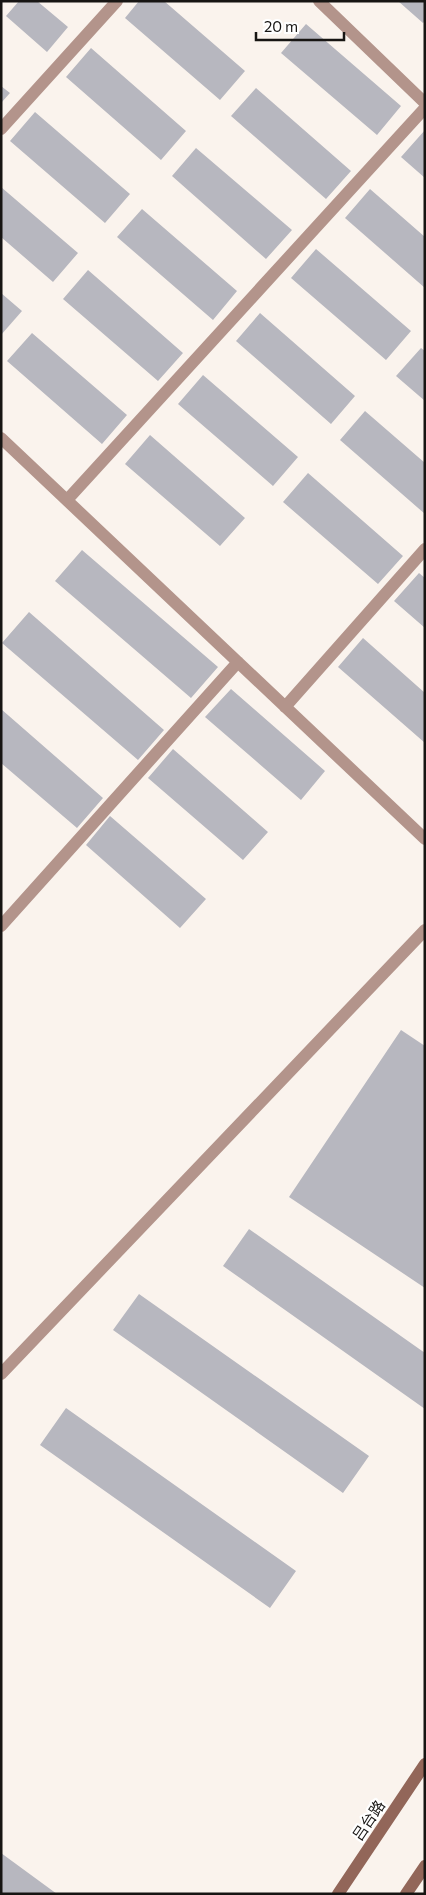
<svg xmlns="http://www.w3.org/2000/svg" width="426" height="1895" viewBox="0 0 426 1895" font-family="Commissioner,'Noto Sans SC',sans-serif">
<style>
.building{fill:#b7b7bf}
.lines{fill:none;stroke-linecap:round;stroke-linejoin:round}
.street{stroke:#b3948b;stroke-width:12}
.secondary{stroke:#926659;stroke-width:12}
.labels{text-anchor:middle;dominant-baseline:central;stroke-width:4.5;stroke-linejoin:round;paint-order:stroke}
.street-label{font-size:15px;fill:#171513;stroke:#fff}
</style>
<rect width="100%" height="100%" fill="#faf3ed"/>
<path class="building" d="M19 1H37L68 27 47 52 6 16Z
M139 1H164L245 71 220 100 125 18Z
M398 1H425V21L423 23Z
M306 24 401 106 377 135 281 53Z
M91 48 186 131 161 160 66 77Z
M1 86 10 93 1 103Z
M256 88 351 171 326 199 231 116Z
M35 112 130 194 105 223 10 141Z
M425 130V178L401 157Z
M196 148 292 230 266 259 172 176Z
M1 187 78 253 53 282 1 237Z
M370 189 425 237V288L345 218Z
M142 209 237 291 213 320 117 237Z
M316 249 411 331 386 360 291 278Z
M88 270 183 353 158 381 63 299Z
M1 293 22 311 1 335Z
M260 313 355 396 331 424 236 341Z
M32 333 127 415 102 444 7 361Z
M421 348 425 351V401L396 376Z
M203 375 298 457 273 486 178 404Z
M365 411 425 463V514L340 440Z
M150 435 245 518 220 546 125 464Z
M308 473 403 556 378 584 283 502Z
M82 550 218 667 191 698 55 581Z
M419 573 425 578V628L394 601Z
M29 612 164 730 138 760 2 643Z
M363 638 425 693V743L338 667Z
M231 689 325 771 301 800 205 717Z
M1 709 103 798 77 828 1 763Z
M173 749 268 832 243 860 148 778Z
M110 816 206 899 180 928 86 845Z
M401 1030 425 1046V1288L289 1197Z
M249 1229 425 1353V1409L223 1266Z
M139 1294 369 1456 343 1493 113 1330Z
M66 1408 296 1571 270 1608 40 1445Z
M1 1853 57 1894H1Z"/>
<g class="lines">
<path class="street" d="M319 1 425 103
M1 129 117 1
M1 438 425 839
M67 500 425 108
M285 707 425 549
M1 926 238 662
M1 1374 425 930"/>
<path class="secondary" d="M338 1894 425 1764
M406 1894 425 1866"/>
</g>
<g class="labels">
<g class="street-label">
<text transform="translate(368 1820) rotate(-56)">吕台路</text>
</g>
</g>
<rect width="426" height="1895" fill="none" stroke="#171513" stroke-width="5"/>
<path d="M256 32v8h88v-8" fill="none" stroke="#171513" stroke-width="2.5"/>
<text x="264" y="32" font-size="15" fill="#171513" stroke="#ffffff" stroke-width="4" paint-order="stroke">20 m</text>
</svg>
